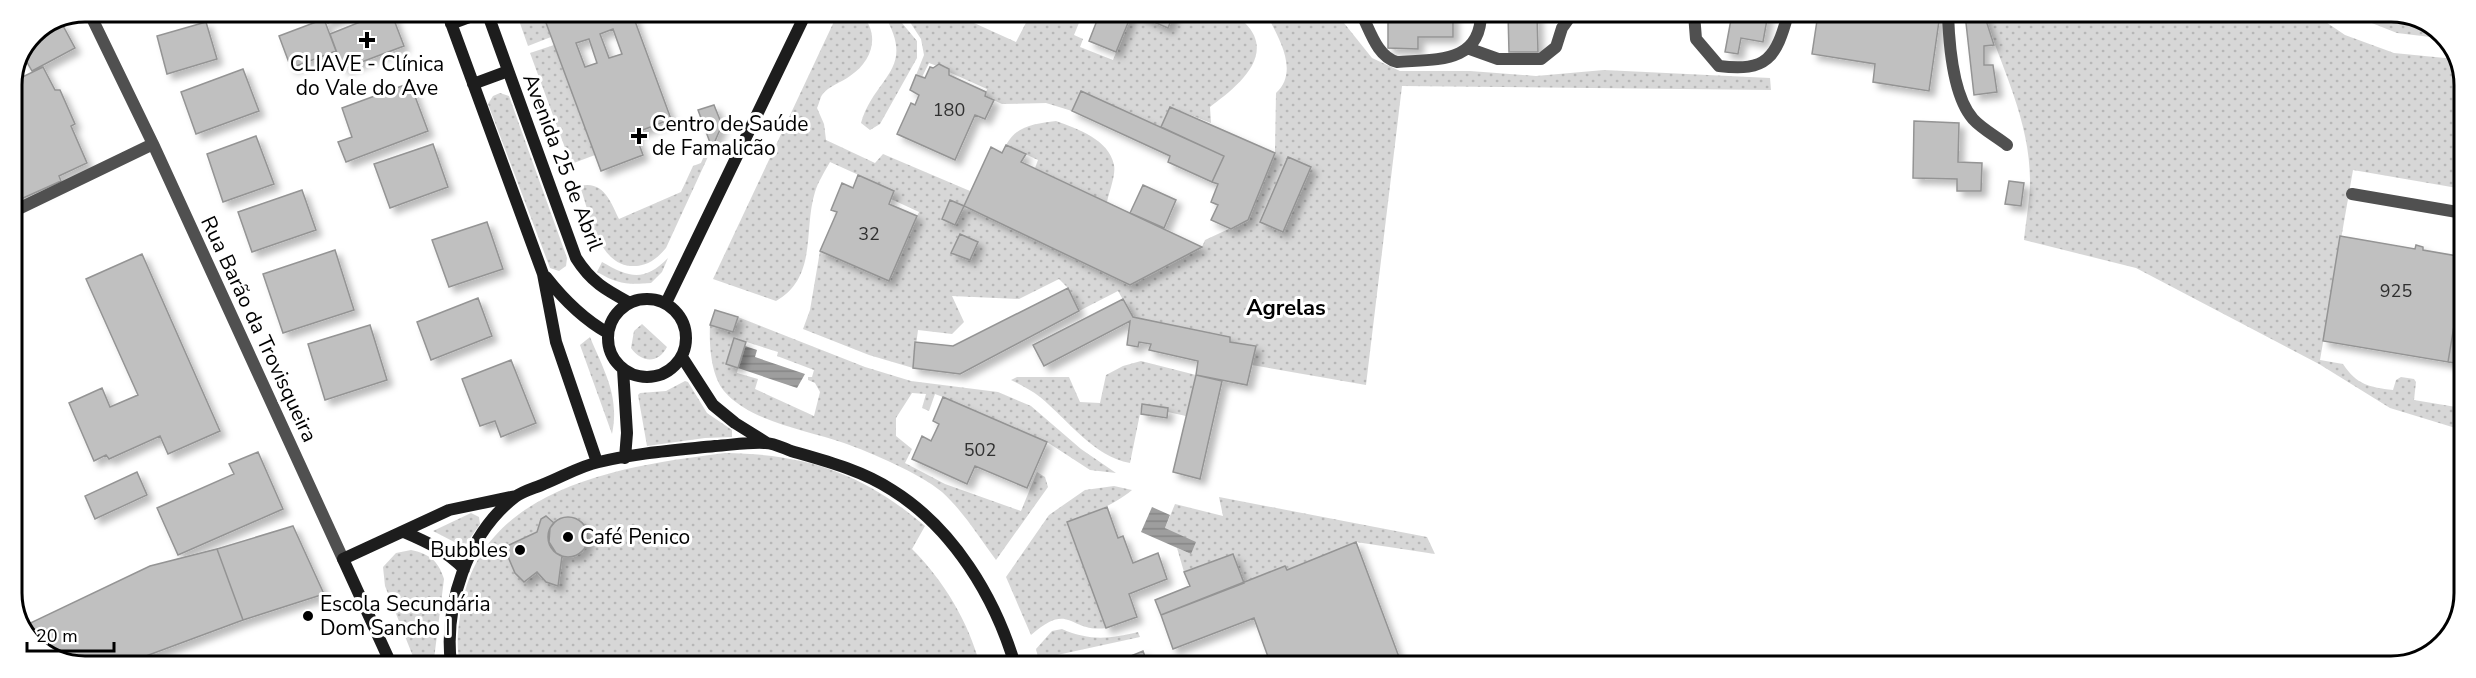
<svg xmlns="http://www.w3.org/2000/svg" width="2476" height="678" viewBox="0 0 2476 678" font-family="'Nunito Sans',sans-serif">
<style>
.green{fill:url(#green-dots);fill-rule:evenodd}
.water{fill:url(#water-rules)}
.building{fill:#c0c0c0;stroke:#949494;stroke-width:1.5;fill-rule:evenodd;filter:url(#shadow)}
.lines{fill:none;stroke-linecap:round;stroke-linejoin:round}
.lane{stroke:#505050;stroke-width:12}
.street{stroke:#505050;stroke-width:12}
.secondary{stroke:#1d1d1d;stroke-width:12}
.poi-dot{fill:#000;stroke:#fff;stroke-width:2}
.labels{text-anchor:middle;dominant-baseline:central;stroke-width:6;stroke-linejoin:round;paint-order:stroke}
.number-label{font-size:18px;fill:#303030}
.poi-label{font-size:21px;fill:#000;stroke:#fff;text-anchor:start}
.street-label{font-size:21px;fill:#000;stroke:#fff}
.neighbourhood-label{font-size:22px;font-weight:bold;fill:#000;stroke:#fff}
.rim{fill:none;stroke:#000;stroke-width:3}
</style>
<defs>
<pattern id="green-dots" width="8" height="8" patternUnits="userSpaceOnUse" patternTransform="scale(1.5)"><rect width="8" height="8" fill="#d7d7d7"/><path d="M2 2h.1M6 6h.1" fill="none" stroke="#b7b7b7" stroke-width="1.8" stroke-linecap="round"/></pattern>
<pattern id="water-rules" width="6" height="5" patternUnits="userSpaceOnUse" patternTransform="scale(1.5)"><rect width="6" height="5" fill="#9e9e9e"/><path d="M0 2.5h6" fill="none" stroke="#868686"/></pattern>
<filter id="shadow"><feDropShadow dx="5.5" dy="5.5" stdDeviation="3" flood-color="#0004"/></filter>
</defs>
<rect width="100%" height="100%" fill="#fff"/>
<path class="green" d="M516 12H542L551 37 528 46Z
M838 13H860C881 33 873 61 850 76 842 82 827 87 822 95 820 98 819 104 817 108L824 124 826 140 875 163 883 154 970 191 964 206 1130 285 1202 247 1205 240 1248 220 1275 153 1276 93C1300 71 1278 37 1266 13H1336L1372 58 1400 71H1470L1536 76 1604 70 1770 78 1771 90 1402 86 1366 385 1252 365 1256 346 1230 342V337L1133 317 1118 291 1079 311 1068 288 1059 279 1019 299 952 296 964 322 952 334 918 330 913 368 869 355 803 329 810 310 820 251 889 281 919 212 891 199 894 191 830 162C825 171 818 182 815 192 803 230 818 277 776 301L713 279ZM950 200 963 206 955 225 942 218ZM960 234 977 242 970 260 951 253Z
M883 13H897V17L917 41V58L880 124 870 130 861 123C875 75 918 70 883 13Z
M904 13H952L1016 42 1031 13H1083L1074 35 1083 39 1080 47 1113 60 1132 13 1168 28 1174 13H1186L1201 18 1229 13C1234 16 1241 19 1245 23 1278 56 1234 89 1210 107L1211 123 1170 107 1161 127 1081 91 1072 111 1046 103 1002 104 985 96 987 89 949 72 945 66H937L929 63 922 77 916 75 924 55 921 39Z
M1984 14H2314L2345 35 2394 53 2455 59 2464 81 2463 189 2353 170 2320 360 2343 364C2357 385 2369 387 2393 390L2396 380 2401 377 2414 379 2416 382 2414 400 2462 408V430L2390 408 2319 364 2136 268 2024 240C2026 220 2030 200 2030 180 2030 122 2002 68 1984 14Z
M2349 14H2409L2447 39 2397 33Z
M554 45 595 155 571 164 530 53Z
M500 93 509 96 567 258 566 266 559 271 550 268 488 104 493 96Z
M1056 121C1077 129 1109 139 1114 165 1116 175 1109 192 1107 202L1035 168 1038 160 1006 145C1017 125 1035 124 1056 121Z
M710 142 712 148 666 248C656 260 646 267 630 266 598 263 589 212 580 186 604 180 611 203 619 219L681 192 693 166 701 163Z
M668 258 662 272 651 283C627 285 618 284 597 272L602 262C630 278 644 282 668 258Z
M738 317 865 367 911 381 998 392 1031 406 1081 449 1116 473 1090 470 1047 442 943 397 935 394 929 411 922 408 926 394 912 393 896 418V436L912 449 905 463 945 484 1021 511 1037 472 1045 477 1048 487 996 560C979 537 963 511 942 492 919 473 872 453 844 443 807 430 750 422 724 391 711 375 709 345 710 325L733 332ZM734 338 778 352 777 356 814 370 812 377H808V380L815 383 820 392 814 416 755 389 758 379 737 373 738 368 726 364Z
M642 324 667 347C658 364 642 363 631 348L634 331Z
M590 337C604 371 620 396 612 434L580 345Z
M1141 361 1196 375 1186 416 1168 412V408L1142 404 1130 463C1094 457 1067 419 1040 397 1031 390 1021 385 1011 380L1017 377H1069L1080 402 1100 403 1106 375 1123 366Z
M685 381 688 382 707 413 732 430V437L705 438 647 446 638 395 640 393 666 391Z
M725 453C806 454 863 473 925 526L912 549C944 581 968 621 980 665L460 664C455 641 459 619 464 596 490 484 630 465 725 453Z
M1114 486 1132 490C1113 506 1091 513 1067 522L1106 628C1068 633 1071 600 1031 635L1006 577 1049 515 1085 490Z
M1219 497 1427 537 1435 554 1356 542 1287 570 1285 566 1244 583 1233 554 1184 572 1177 548 1191 554 1165 528 1175 504 1223 516Z
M471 513 479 517 480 524 464 547 433 531Z
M411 550C429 554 438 560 444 579L434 659 423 664H416L385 586 383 567 396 553Z
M1062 629C1089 641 1110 639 1138 632L1140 637 1048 657 1049 665H1040L1036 649 1052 631Z"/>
<path class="water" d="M745 346 757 350 755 357 805 374 797 388 738 368Z
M1152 507 1170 515 1165 528 1196 542 1191 554 1141 532Z"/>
<path class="building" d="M324 12H356L328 23Z
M385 12H391L404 46 343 69 330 34Z
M542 12 632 13 671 119 635 133 643 155 601 171ZM613 29 622 54 609 58 600 34ZM589 39 597 63 585 67 576 43Z
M1087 13H1132L1116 52 1089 41 1098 18Z
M1133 13H1174L1168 28Z
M1388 13H1453V37H1418V49L1388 48Z
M1508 13 1537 14 1538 52H1509Z
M1732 14H1768L1763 42 1741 38 1738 54 1725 52Z
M1818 14H1940L1929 91 1873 82 1875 64 1812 54Z
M1965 14H1984L1994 45 1984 46V65H1993L1997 92 1974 95Z
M324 19 336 51 291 68 279 36Z
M61 22 75 48 32 71 24 57 34 33Z
M206 22 217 59 167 74 157 36Z
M939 64 949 69V75L986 92 985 96 994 100 985 119 975 115 955 160 897 134 911 103 915 105 919 95 910 90 916 75 925 78 930 67 933 68Z
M43 67 55 90H60L75 124 71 126 87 163 59 176 61 181 12 203V85L14 81Z
M243 69 259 111 196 134 181 92Z
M410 83 428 131 346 162 338 142 352 137 342 108Z
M1081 91 1224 156 1212 182 1168 162 1170 156 1072 111Z
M714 105 722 125 712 148 698 110Z
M1170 107 1275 153 1248 220 1231 229 1211 220 1218 205 1211 202 1218 184 1212 182 1224 156 1161 127Z
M1914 121 1959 123 1958 162 1982 163 1981 191H1957V179L1913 178Z
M256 136 274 184 223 202 207 154Z
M433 144 448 187 390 208 374 164Z
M1006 145 1026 154 1021 162 1202 247 1130 285 964 206 991 147 1002 153Z
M1288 157 1311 167 1283 232 1260 222Z
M858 175 894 191 889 204 917 216 889 281 820 251 837 212 831 210 842 183 853 188Z
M2009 181 2024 183 2021 206 2005 204Z
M1143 185 1176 200 1164 228 1130 213Z
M302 190 316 230 252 252 238 212Z
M950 200 964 206 955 225 942 219Z
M487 222 503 269 449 287 432 240Z
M960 234 978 242 970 260 951 253Z
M2340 236 2415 249 2416 245 2423 247V250L2463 257V271L2448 362 2323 341Z
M335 250 354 310 283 333 263 274Z
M142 254 220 431 168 454 160 436 109 459 106 455 94 461 69 403 102 388 110 407 138 395 86 279Z
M2463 271V364L2448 362Z
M1068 288 1079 311 960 374 913 368 915 342 953 346Z
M478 298 492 336 431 360 417 322Z
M1123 299 1133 317 1230 337V342L1256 346 1247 385 1196 375 1198 361 1149 350 1151 344 1139 342 1138 347 1127 345 1130 321 1044 366 1033 345Z
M715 310 738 317 733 332 710 325Z
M370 325 387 380 325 400 308 344Z
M734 338 746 342 738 368 726 364Z
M511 360 536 423 501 437 495 421 480 426 462 379Z
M1196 375 1222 381 1200 479 1173 472Z
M943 397 1047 442 1027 488 975 466 967 484 912 459 922 436 931 441 939 424 933 421Z
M1142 404 1168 408 1167 418 1141 414Z
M258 452 283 509 178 555 157 508 234 474 229 464Z
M137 472 147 495 95 519 85 496Z
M1107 507 1118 538 1123 536 1133 563 1158 553 1167 579 1129 594 1137 617 1106 628 1067 522Z
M546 516 554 523 550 528 549 542 556 553 562 556 558 586 546 582 537 572 524 582 515 573 509 559 507 546 537 532 541 519Z
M548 537a20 20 0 1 1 40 0a20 20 0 1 1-40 0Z
M293 526 324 594 243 620 217 549Z
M1356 542 1402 665H1271L1254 618 1173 649 1161 615 1285 566 1287 570Z
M217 549 243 620 146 656 148 664H67L30 641 24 626 150 566Z
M1233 554 1244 583 1161 615 1155 600 1190 586 1184 572Z
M1143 651 1148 665H1121L1119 661Z"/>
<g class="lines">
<path class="lane" d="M1361 13C1370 30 1377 57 1397 62 1436 59 1481 64 1481 13
M1694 14 1696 39 1719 66C1767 72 1776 58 1788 14
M1948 14C1949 44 1953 96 1973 119 1982 129 1997 137 2007 145
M1470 49 1498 59H1541L1556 47 1562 28 1572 14"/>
<path class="street" d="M89 12 153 144 343 559
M2352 194 2463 213
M12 212 153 144"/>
<path class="secondary" d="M447 12 543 274 556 342 597 462
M487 12 576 258C591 282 606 290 630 303
M451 24 483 12
M473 84 508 71
M546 277C564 300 583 319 608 333
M608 338a39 39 0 1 1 78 0a39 39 0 1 1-78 0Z
M666 303 806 13
M682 357 713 405 735 423 767 443
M623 369 627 433 625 458
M404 532C427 542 447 551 464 569
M391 664 343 559 449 510 516 496
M451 664C444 606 467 534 515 497 523 491 535 488 544 484 562 477 580 466 599 462 636 453 677 450 715 446 731 445 749 442 765 443 774 443 783 448 791 451 826 461 861 470 892 490 953 528 995 597 1015 665"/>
</g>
<g class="poi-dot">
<path d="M364 31h6v6h6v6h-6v6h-6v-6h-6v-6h6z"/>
<path d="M636 127h6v6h6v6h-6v6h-6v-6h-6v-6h6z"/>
<circle cx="568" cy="537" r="6"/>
<circle cx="520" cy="550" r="6"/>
<circle cx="308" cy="616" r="6"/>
</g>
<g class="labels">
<g class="number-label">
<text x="949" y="110">180</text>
<text x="869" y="234">32</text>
<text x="2396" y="291">925</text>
<text x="980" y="450">502</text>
</g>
<g class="poi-label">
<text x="367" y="64" text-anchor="middle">CLIAVE - Clínica<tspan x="367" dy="24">do Vale do Ave</tspan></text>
<text x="652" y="124">Centro de Saúde<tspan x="652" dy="24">de Famalicão</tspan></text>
<text x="580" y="537">Café Penico</text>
<text x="508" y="550" text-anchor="end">Bubbles</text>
<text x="320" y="604">Escola Secundária<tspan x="320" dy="24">Dom Sancho I</tspan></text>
</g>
<g class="street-label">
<text transform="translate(563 162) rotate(69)">Avenida 25 de Abril</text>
<text transform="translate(259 329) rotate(65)">Rua Barão da Trovisqueira</text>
</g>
<g class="neighbourhood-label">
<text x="1286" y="308">Agrelas</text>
</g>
</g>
<path d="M0 0H2476V678H0ZM85 22H2391A63 63 0 0 1 2454 85V593A63 63 0 0 1 2391 656H85A63 63 0 0 1 22 593V85A63 63 0 0 1 85 22Z" fill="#fff" fill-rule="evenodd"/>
<path class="rim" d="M85 22H2391A63 63 0 0 1 2454 85V593A63 63 0 0 1 2391 656H85A63 63 0 0 1 22 593V85A63 63 0 0 1 85 22Z"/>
<path d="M27 642v9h87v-9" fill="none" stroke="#000000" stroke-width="3"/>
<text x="36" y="642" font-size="18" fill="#000000" stroke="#ffffff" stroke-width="4.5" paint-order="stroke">20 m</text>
</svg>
